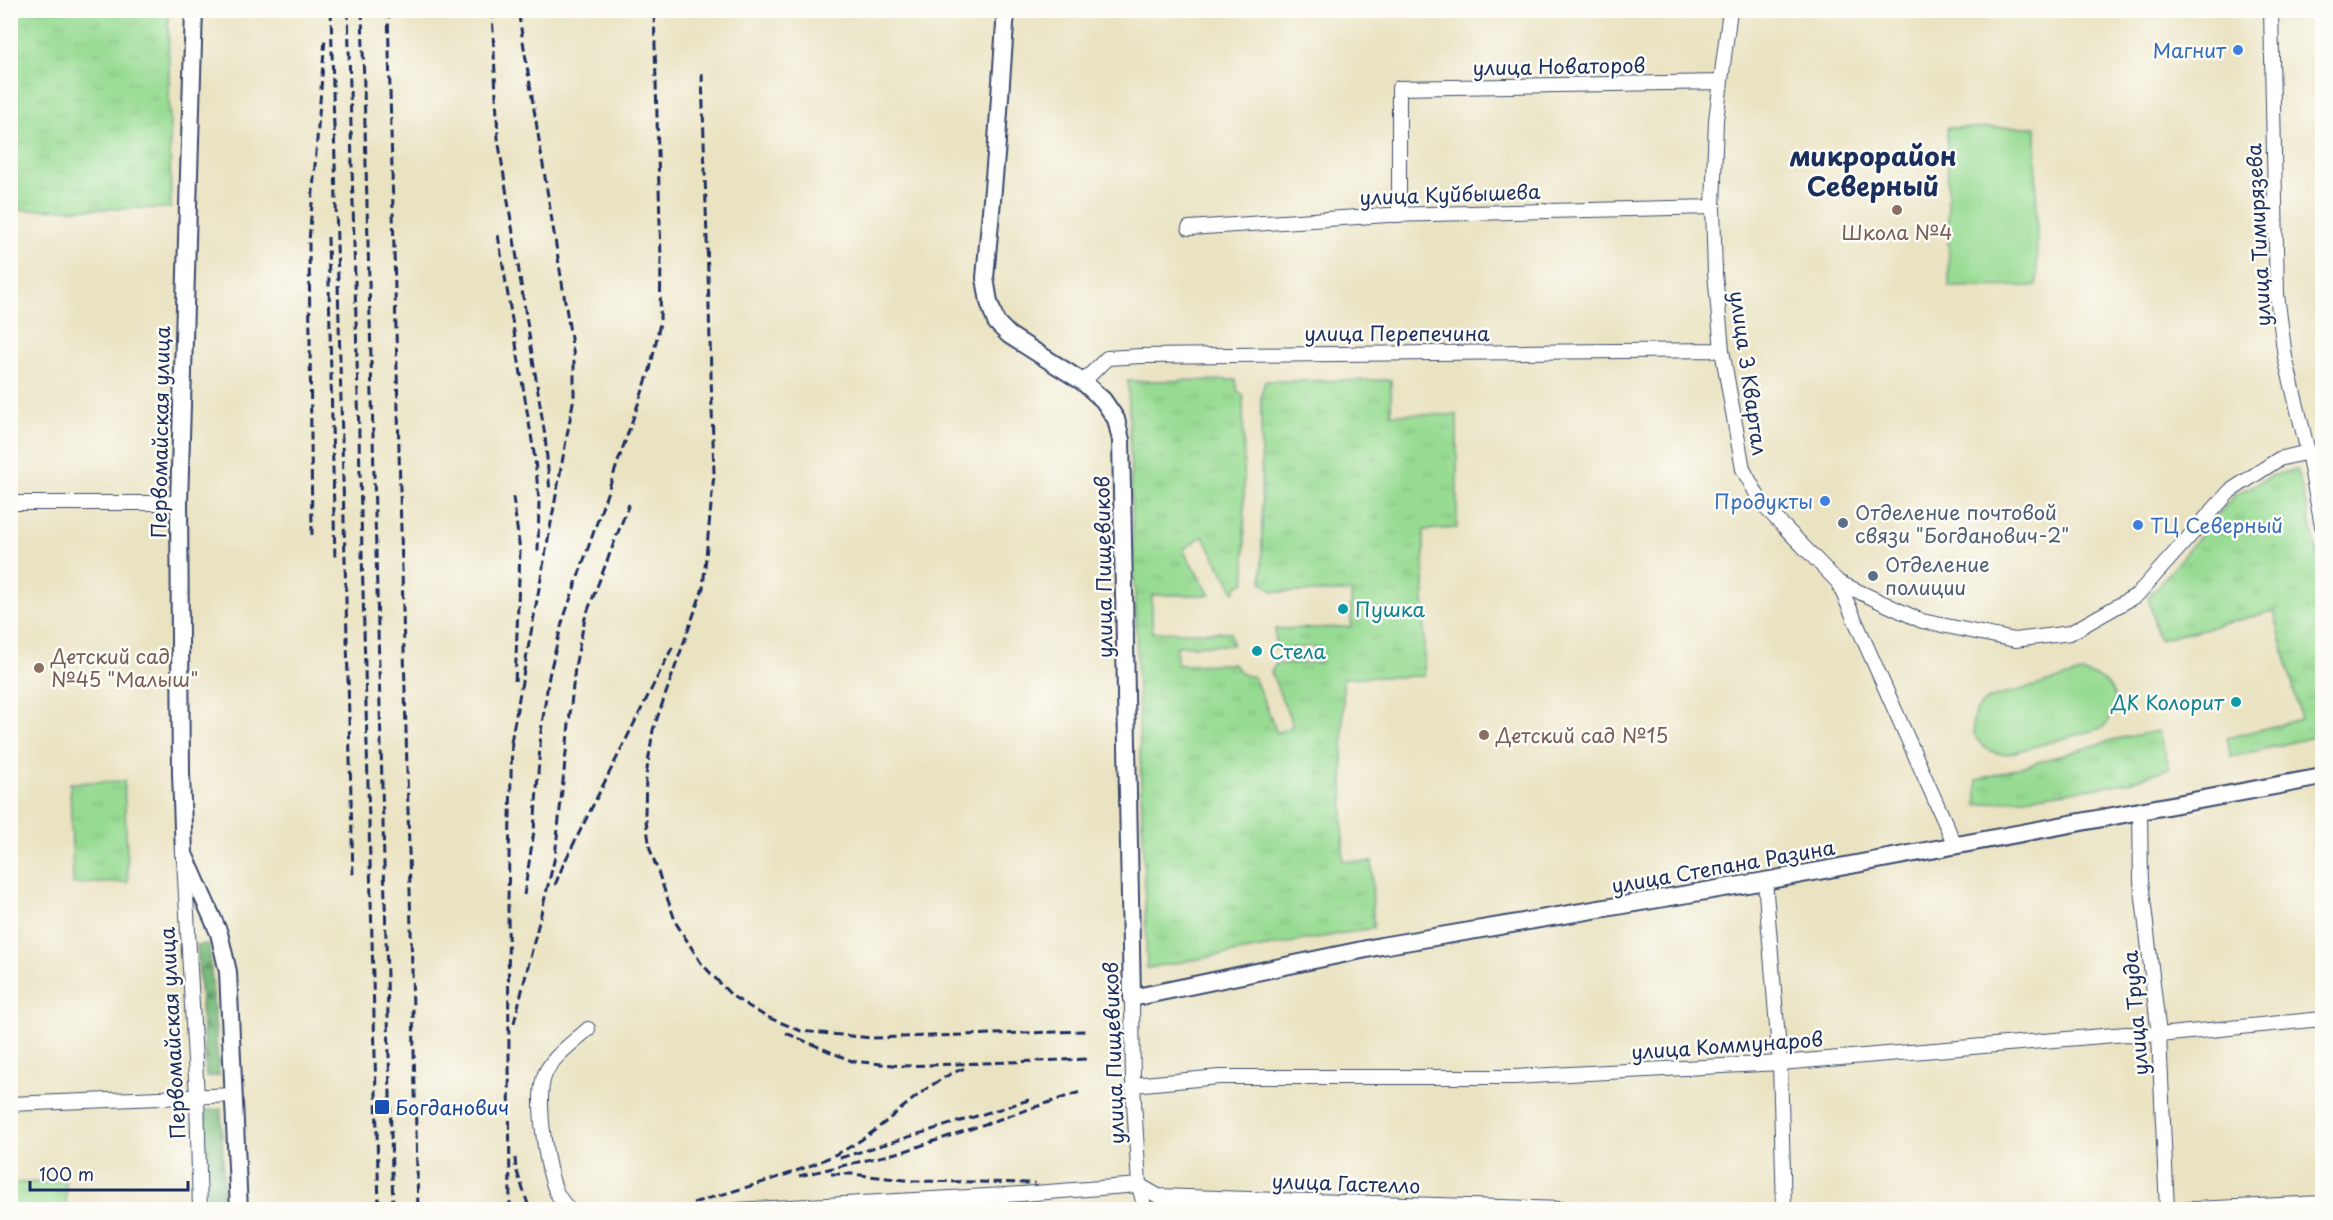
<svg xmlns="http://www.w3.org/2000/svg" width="2333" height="1220" viewBox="0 0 2333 1220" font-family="'Playpen Sans',sans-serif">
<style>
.grass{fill:url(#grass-tufts);stroke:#598578;stroke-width:1.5}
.forest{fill:url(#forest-firs);stroke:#4a756d;stroke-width:1.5}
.pitch{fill:#97db92;stroke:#598578;stroke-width:1.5}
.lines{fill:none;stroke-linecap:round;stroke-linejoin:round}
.minor-casing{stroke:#3a4a6d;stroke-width:16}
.major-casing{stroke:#3a4a6d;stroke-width:20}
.minor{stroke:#fff;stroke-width:14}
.major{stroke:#fff;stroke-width:16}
.rail{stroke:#1b2f5e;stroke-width:3;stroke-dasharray:9 4.5;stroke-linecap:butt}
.shop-dot{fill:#3f7fe0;stroke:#fdfcf7;stroke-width:2}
.education-dot{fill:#8d6e63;stroke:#fdfcf7;stroke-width:2}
.service-dot{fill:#5c6f8a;stroke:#fdfcf7;stroke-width:2}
.culture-dot{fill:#0f9aa8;stroke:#fdfcf7;stroke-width:2}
.transit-dot{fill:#1a4fb4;stroke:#fdfcf7;stroke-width:2}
.labels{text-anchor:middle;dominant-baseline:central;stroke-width:5;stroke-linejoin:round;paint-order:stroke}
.shop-label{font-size:20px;fill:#366cbe;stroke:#fdfcf7;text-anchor:end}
.street-label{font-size:20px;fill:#1b2f5e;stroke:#fdfcf7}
.education-label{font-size:20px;fill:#785e54;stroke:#fdfcf7;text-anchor:start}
.service-label{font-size:20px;fill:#4e5e75;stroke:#fdfcf7;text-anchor:start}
.culture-label{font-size:20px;fill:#0d838f;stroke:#fdfcf7;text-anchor:start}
.transit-label{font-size:20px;fill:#164399;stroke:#fdfcf7;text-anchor:start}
.district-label{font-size:26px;font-weight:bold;fill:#1b2f5e;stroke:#fdfcf7}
</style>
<defs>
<pattern id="grass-tufts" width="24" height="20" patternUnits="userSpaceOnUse" patternTransform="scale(1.5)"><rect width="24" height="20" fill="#97db92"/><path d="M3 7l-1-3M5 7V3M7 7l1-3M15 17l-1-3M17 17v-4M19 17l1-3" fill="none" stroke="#82bc80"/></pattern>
<pattern id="forest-firs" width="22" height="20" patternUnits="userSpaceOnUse" patternTransform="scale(1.5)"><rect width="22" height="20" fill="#79bb7c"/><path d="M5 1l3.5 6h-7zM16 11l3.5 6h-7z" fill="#629869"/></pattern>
</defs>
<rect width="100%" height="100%" fill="#fdfcf7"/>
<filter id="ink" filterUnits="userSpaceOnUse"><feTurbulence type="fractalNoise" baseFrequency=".0167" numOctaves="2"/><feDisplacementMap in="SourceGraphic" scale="12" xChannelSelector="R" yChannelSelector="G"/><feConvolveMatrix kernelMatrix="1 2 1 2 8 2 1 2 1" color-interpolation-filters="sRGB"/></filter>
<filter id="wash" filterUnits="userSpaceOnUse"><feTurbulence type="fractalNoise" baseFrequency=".008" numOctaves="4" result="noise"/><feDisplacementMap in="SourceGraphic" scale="24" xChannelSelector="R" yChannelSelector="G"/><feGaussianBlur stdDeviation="1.35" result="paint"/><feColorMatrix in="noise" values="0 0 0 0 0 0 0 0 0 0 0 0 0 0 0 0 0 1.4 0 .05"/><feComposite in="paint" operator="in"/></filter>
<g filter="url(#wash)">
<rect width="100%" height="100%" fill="#eae3c2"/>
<path class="grass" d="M10 11H168L171 208 11 210Z
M1236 380 1237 390 1243 395 1245 582 1238 585 1234 592 1203 536 1183 550 1210 595H1152V632H1231L1232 645 1177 646V665L1233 664 1244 675 1254 677 1277 733 1293 726 1271 672 1276 664 1320 663V647L1276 648 1275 629 1351 627V592H1274L1262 582 1261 396 1265 381 1391 380V414L1457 415V528L1424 530V676L1343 678V861L1372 862 1373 928 1147 968 1128 381Z
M2297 469 2322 572V735L2231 757 2227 738 2301 719 2274 611 2159 640 2148 597 2234 496 2271 476Z
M2158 731 2170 768 2126 783 1977 805V780L2116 739Z
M124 781 128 882 73 884 70 783Z
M66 1182V1209H11V1183Z"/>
<path class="forest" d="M209 944 219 1076 206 1077 197 945Z
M221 1109 225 1209H207L203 1111Z"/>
<path class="pitch" d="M2036 127 2037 286 1949 287 1947 128Z
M2081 673C2112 676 2129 705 2102 728L2007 754C1972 755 1959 713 1991 698Z"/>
</g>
<g filter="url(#ink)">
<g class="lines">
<defs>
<path id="minor" d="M1730 10 1716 120 1713 207 1715 273 1722 350 1743 469 1762 504 1838 582 1955 845
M2271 10 2277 295 2285 357 2308 452 2322 526
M1399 215V88L1720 82
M1189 228 1388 215 1713 207
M1083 382 1107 358 1141 356 1722 350
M10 503H179
M1838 582 1922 621 2015 640 2070 633 2137 595 2230 491 2279 459 2308 452
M2140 813 2141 881 2159 1035 2167 1210
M184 859 197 1097 200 1210
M1765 881 1780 1063 1784 1210
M1132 998 1133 1085 1139 1185 1145 1210
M1133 1085 1219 1077H1514L1780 1063 2126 1034 2159 1035 2322 1019
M10 1104 234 1095
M1139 1185 1158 1196 1591 1210
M569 1210C564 1204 558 1197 556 1191 546 1167 537 1105 543 1080 548 1059 573 1043 588 1029
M737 1210 1022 1194 1139 1185
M2174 1210 2322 1203"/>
<path id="major" d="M194 10 179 503 181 774 184 854 219 933 228 972 239 1210
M1006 10 996 155 985 278 989 302 996 322 1009 335 1083 382 1103 400 1116 419 1121 440 1132 998 1381 946 1765 881 2322 777"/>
</defs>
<use href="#minor" class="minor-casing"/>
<use href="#major" class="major-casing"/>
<use href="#minor" class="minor"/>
<use href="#major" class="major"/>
<path class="rail" d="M331 10 334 129
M348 10 379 1210
M362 10 393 1210
M388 10 418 1210
M492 10 498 138 545 436 550 492
M702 73 714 474 703 588 653 730 646 776 645 814 650 849 676 923 701 963 732 996 765 1016 801 1031 871 1038 1085 1031
M334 123 353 877
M498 235 535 459 539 501 538 552
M328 237 335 561
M513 497 520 551 515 685
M312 535 309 242 325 38
M511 742 574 397V357L518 10
M555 885 564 863 673 646
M524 895 534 831 541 732 549 676 562 623 650 370 660 323 661 259 654 10
M514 1023 555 857 575 667 585 618 629 504
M786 1033 852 1061 902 1066 1089 1059
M515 1158 516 1169 530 1210
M840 1158 1029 1100
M831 1174H852L914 1181 1035 1183
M799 1176 905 1151 1083 1091
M693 1203C746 1187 800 1174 848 1148 890 1125 920 1084 965 1068
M510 1210 508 899 512 736"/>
</g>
</g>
<g class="shop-dot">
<circle cx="2238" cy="50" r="6"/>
<circle cx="1825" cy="501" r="6"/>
<circle cx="2138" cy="525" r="6"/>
</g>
<g class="education-dot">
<circle cx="1897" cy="210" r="6"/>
<circle cx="39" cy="668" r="6"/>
<circle cx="1484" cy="735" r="6"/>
</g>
<g class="service-dot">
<circle cx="1843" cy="523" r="6"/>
<circle cx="1873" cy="576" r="6"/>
</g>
<g class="culture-dot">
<circle cx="1343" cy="609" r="6"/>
<circle cx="1257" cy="651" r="6"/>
<circle cx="2236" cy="702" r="6"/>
</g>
<rect class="transit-dot" x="374" y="1099" width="16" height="16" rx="3"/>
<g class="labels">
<g class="shop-label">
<text x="2226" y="50">Магнит</text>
<text x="1813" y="501">Продукты</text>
<text x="2150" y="525" text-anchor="start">ТЦ Северный</text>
</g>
<g class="street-label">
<text transform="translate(1559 66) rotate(-1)">улица Новаторов</text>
<text transform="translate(1450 194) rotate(-2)">улица Куйбышева</text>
<text transform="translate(2258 235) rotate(-93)">улица Тимирязева</text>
<text x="1397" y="333">улица Перепечина</text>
<text transform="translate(1749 373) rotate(82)">улица 3 Квартал</text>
<text transform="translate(160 432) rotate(-89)">Первомайская улица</text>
<text transform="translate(1103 567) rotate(-91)">улица Пищевиков</text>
<text transform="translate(1723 866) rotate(-10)">улица Степана Разина</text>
<text transform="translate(2135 1013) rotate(-95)">улица Труда</text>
<text transform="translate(172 1033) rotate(-93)">Первомайская улица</text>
<text transform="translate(1727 1045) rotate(-4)">улица Коммунаров</text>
<text transform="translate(1113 1053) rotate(-92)">улица Пищевиков</text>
<text transform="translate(1346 1183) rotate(2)">улица Гастелло</text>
</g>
<g class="education-label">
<text x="1897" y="232" text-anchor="middle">Школа №4</text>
<text x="51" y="656">Детский сад<tspan x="51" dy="23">№45 "Малыш"</tspan></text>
<text x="1496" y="735">Детский сад №15</text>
</g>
<g class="service-label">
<text x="1855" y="512">Отделение почтовой<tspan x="1855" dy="23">связи "Богданович-2"</tspan></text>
<text x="1885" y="564">Отделение<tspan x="1885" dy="23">полиции</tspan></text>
</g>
<g class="culture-label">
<text x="1355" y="609">Пушка</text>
<text x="1269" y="651">Стела</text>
<text x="2224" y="702" text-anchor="end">ДК Колорит</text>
</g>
<g class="transit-label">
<text x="395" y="1107">Богданович</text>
</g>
<g class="district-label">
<text x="1873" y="155">микрорайон<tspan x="1873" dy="30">Северный</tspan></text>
</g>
</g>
<rect width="2333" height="1220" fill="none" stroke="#fdfcf7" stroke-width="36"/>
<path d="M30 1181v9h158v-9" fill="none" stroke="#1b2f5e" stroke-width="3"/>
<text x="39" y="1181" font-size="18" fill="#1b2f5e" stroke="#fdfcf7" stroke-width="4.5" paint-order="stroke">100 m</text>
</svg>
